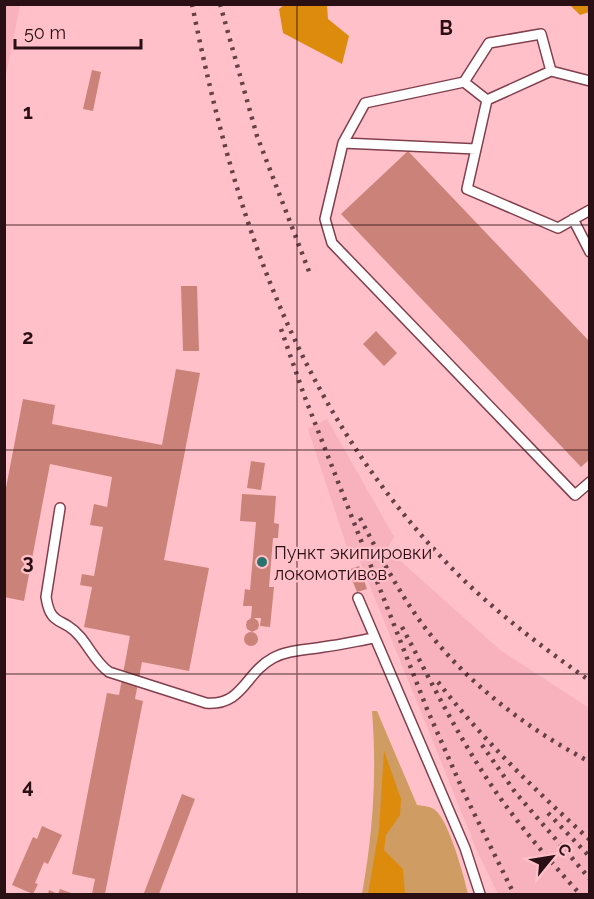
<svg xmlns="http://www.w3.org/2000/svg" width="594" height="899" viewBox="0 0 594 899" font-family="Raleway,sans-serif">
<style>
.built{fill:#f7b2bd}
.green{fill:#cf9c63}
.forest{fill:#dc8b0c}
.building{fill:#cb8379}
.lines{fill:none;stroke-linecap:round;stroke-linejoin:round}
.service-casing{stroke:#813f4d;stroke-width:12}
.service{stroke:#fff;stroke-width:9}
.rail{stroke:#654046;stroke-width:4.5;stroke-dasharray:3 6;stroke-linecap:butt}
.grid{fill:none;stroke:#2a0f14;stroke-width:1.5;stroke-opacity:0.55}
.poi-dot{fill:#29726d;stroke:#ffc0c9;stroke-width:2}
.labels{text-anchor:middle;dominant-baseline:central;stroke-width:4.5;stroke-linejoin:round;paint-order:stroke}
.poi-label{font-size:18px;fill:#2a0f14;stroke:#ffc0c9;text-anchor:start}
.grid-label{font-size:20px;text-anchor:middle;font-weight:bold;fill:#2a0f14;stroke:#ffc0c9;stroke-width:4.5;stroke-linejoin:round;paint-order:stroke}
</style>
<rect width="100%" height="100%" fill="#ffc0c9"/>
<path class="built" d="M5 4 20 5 5 80 4 5Z
M327 419 394 537 387 549 500 650 589 708V894H498L478 853 359 559 349 553 308 429Z"/>
<path class="green" d="M372 711H377L417 805C423 806 431 806 435 810 449 821 464 876 468 894H362C373 834 377 773 372 711Z"/>
<path class="forest" d="M284 5H327L328 19 349 36 342 64 283 33 279 9Z
M570 5H589V12L580 15Z
M384 751 401 799 400 815 386 835 384 850 403 869 405 894H368L379 830Z"/>
<path class="building" d="M92 70 101 72 93 111 83 109Z
M408 151 590 342V459L581 467 341 214Z
M181 286H197L199 351H183Z
M376 331 397 353 384 366 363 344Z
M176 369 200 373 164 560 209 568 189 671 142 662 135 699 143 701 105 894H92L95 879 72 874 107 693 119 695 130 636 84 627 92 587 80 585 82 574 94 576 103 527 90 525 94 504 107 507 112 477 50 464 24 601 4 597V498L23 399 55 405 52 424 162 445Z
M251 461 265 463 261 490 247 488Z
M242 494 276 496 274 523 279 524 278 538H273L269 587H274L270 627 260 626 261 618H254L258 621 259 625 258 629 252 632 247 629 246 625 247 621 251 618 252 606H243L245 589 250 590 256 522 240 521Z
M359 566 367 589 357 592 348 570Z
M244 639a7 7 0 1 1 14 0a7 7 0 1 1-14 0Z
M182 794 195 799 159 894H147L144 893Z
M42 826 62 835 48 864 44 862 35 883 38 884 33 894 12 885 33 837 37 839Z
M60 889 74 894H48L49 890 58 894Z"/>
<g class="lines">
<defs>
<path id="service" d="M590 81 551 71 487 100 467 189 558 228 590 210
M464 82 489 43 541 34 551 71
M487 100 464 82 365 103 343 143 325 219 332 243 575 495 590 482
M343 143 476 149
M573 219 590 252
M60 508 46 597C47 603 48 610 52 615 56 621 62 622 68 626 86 637 92 660 109 672L206 703C243 706 245 673 273 658 288 650 306 650 323 647 340 645 357 641 374 638
M358 598 465 848 480 894"/>
</defs>
<use href="#service" class="service-casing"/>
<use href="#service" class="service"/>
<path class="rail" d="M192 4C234 213 294 401 443 559 487 606 538 644 590 681
M220 4 257 136 310 274
M281 329 304 395 427 709 464 793 514 894
M360 518C380 556 400 595 426 629 469 685 528 729 590 762
M402 627C435 689 466 753 509 810 531 839 555 867 580 894
M438 682C483 740 535 790 590 840
M482 745 515 792 590 879
M548 813 590 857"/>
</g>
<path class="grid" d="M297 4V894M4 225H590M4 450H590M4 674H590"/>
<circle class="poi-dot" cx="262" cy="562" r="6"/>
<g class="labels">
<g class="poi-label">
<text x="274" y="552">Пункт экипировки<tspan x="274" dy="21">локомотивов</tspan></text>
</g>
</g>
<g class="grid-label">
<text x="446" y="35">B</text>
<text x="28" y="119">1</text>
<text x="28" y="344">2</text>
<text x="28" y="569">3</text>
<text x="28" y="793">4</text>
</g>
<rect width="594" height="899" fill="none" stroke="#2a0f14" stroke-width="12"/>
<g transform="translate(552 857) rotate(60)" stroke="#ffc0c9" stroke-width="4.5" paint-order="stroke">
<path d="M0-4.5L10 22L0 15L-10 22Z" fill="#2a0f14"/>
<text y="-9" font-size="16" font-weight="bold" text-anchor="middle" fill="#2a0f14">С</text>
</g>
<path d="M15 39v9h126v-9" fill="none" stroke="#2a0f14" stroke-width="3"/>
<text x="24" y="39" font-size="18" fill="#2a0f14" stroke="#ffc0c9" stroke-width="4.5" paint-order="stroke">50 m</text>
</svg>
